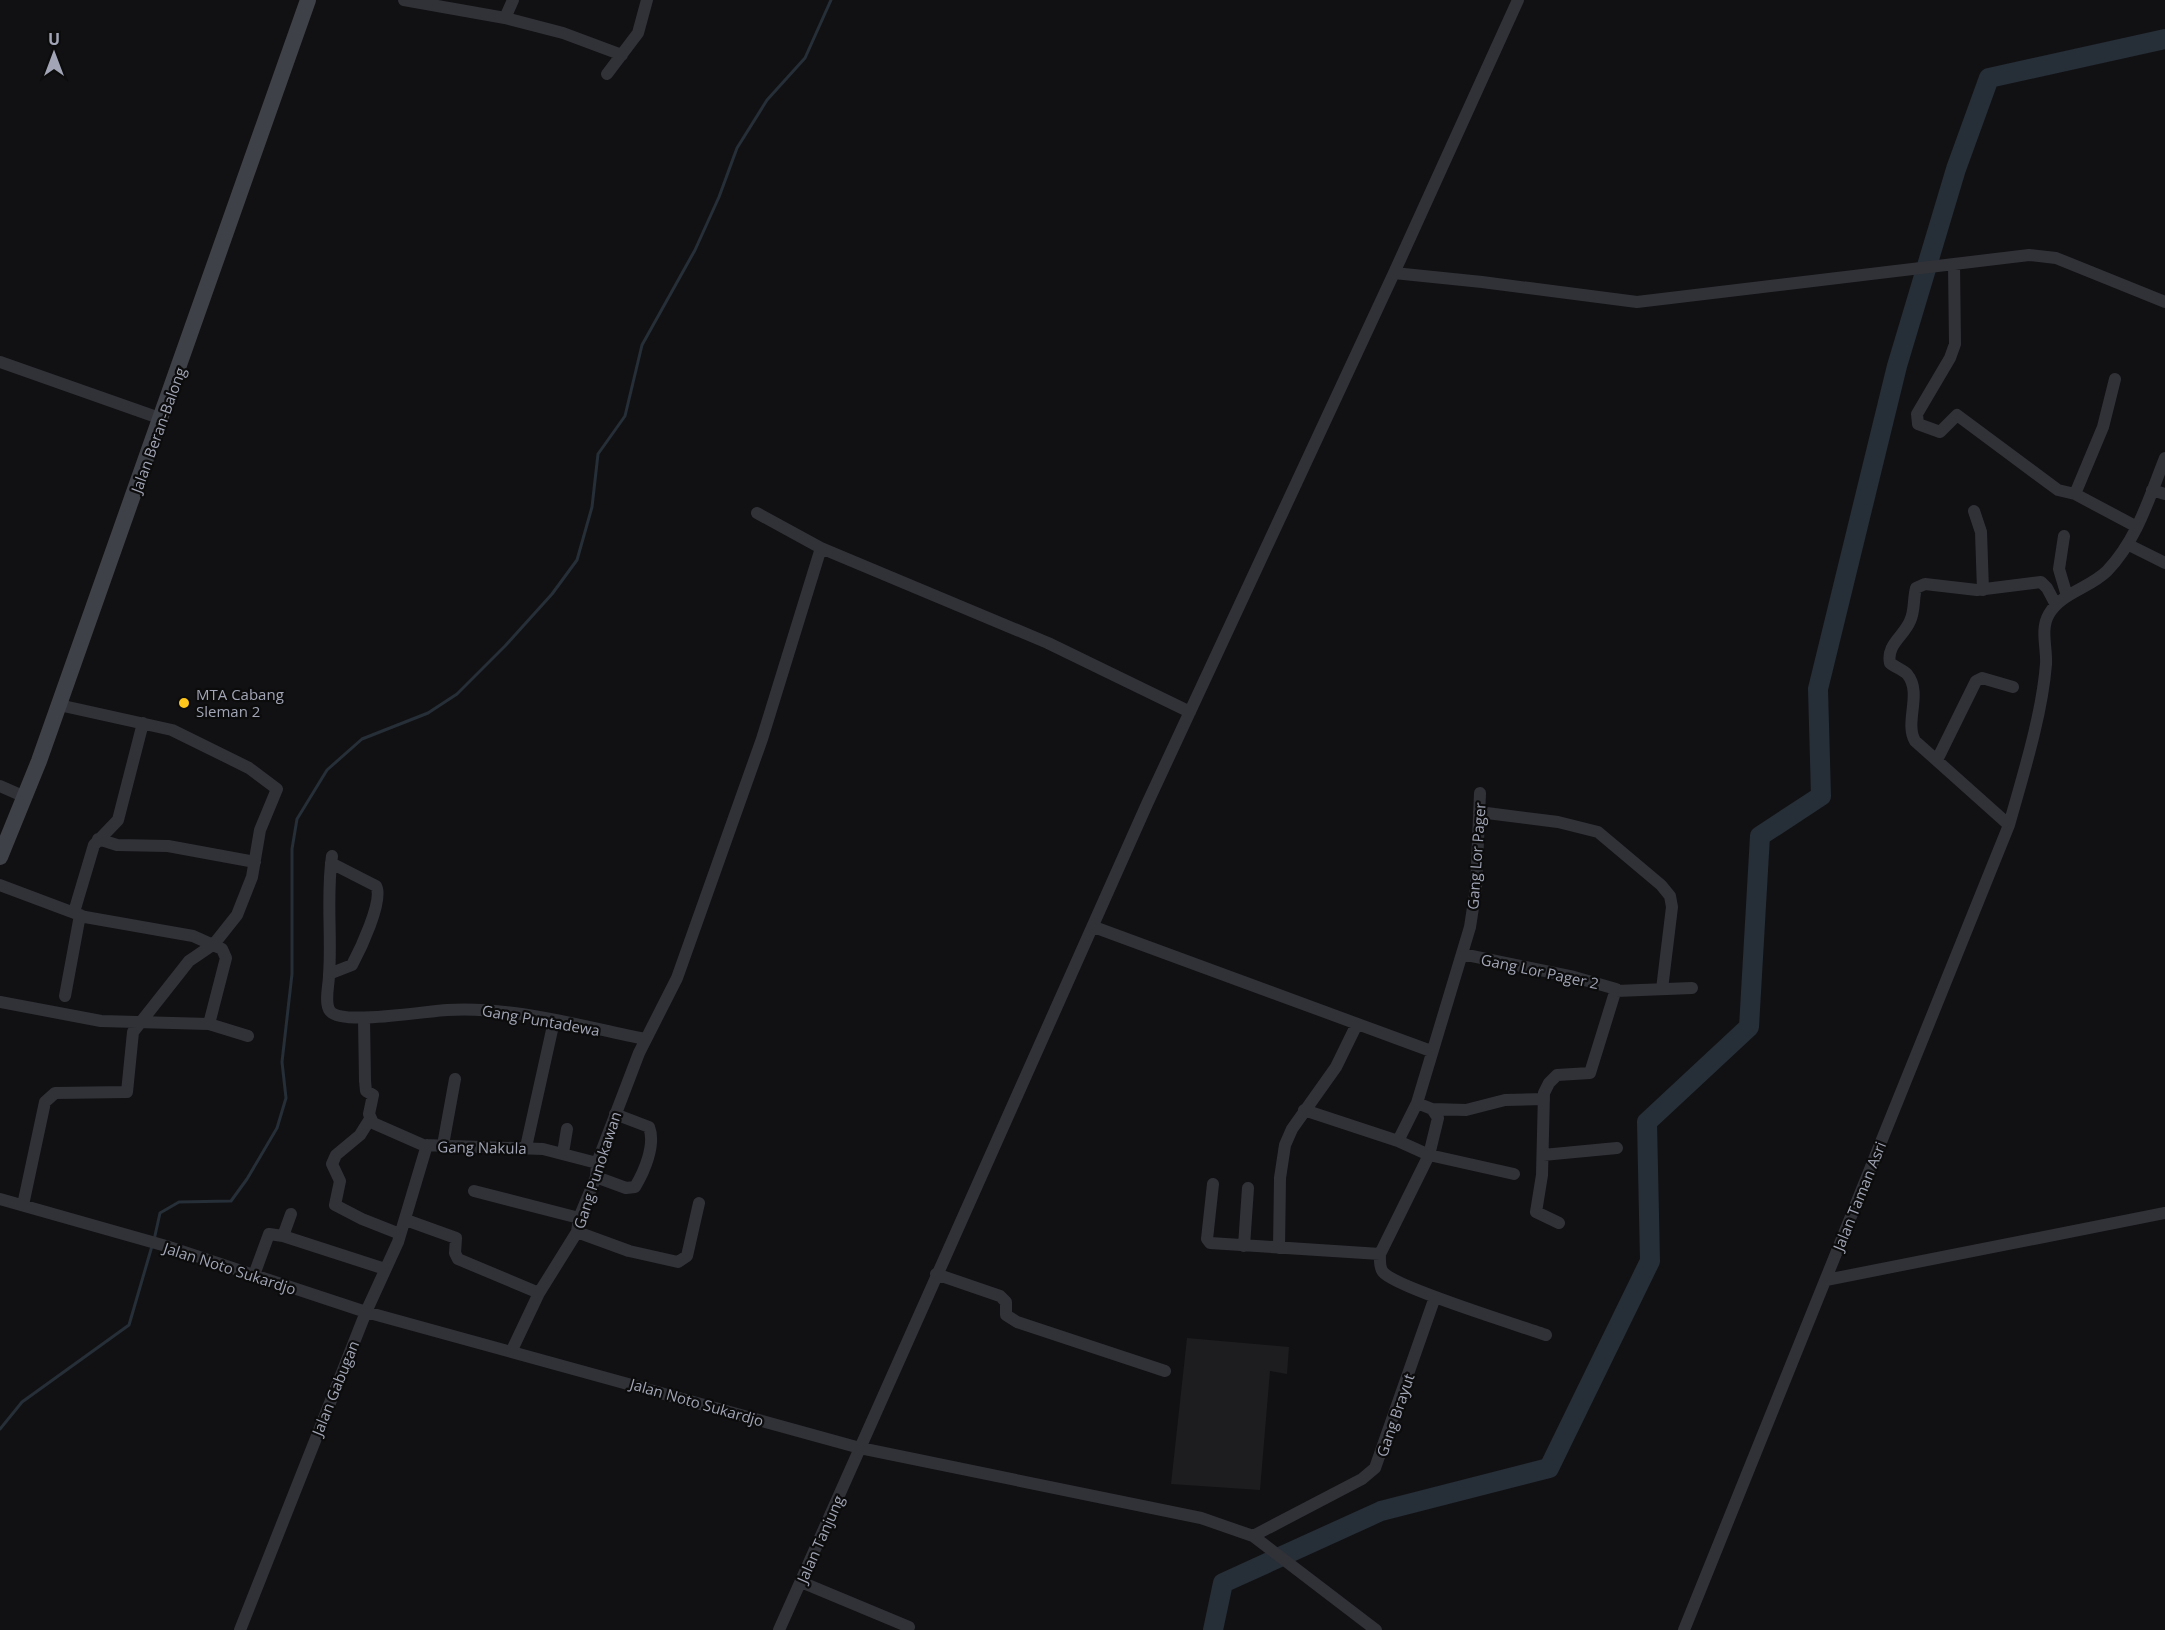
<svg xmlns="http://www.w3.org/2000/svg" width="2165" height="1630" viewBox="0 0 2165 1630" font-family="'Open Sans',sans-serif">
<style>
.built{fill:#1d1d20}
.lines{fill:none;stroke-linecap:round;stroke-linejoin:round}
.stream{stroke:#262e37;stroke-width:3}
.river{stroke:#262e37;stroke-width:20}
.minor{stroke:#313238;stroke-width:12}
.secondary{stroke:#3f4148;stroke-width:16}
.poi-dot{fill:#ffc61c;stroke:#0c0c0d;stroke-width:2}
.labels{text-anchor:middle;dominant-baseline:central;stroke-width:4.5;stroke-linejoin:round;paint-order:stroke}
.street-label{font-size:15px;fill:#a1a5b5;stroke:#0c0c0d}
.poi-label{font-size:15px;fill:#a1a5b5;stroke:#0c0c0d;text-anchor:start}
</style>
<rect width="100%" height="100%" fill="#111113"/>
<path class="built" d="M1187 1338 1289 1347 1287 1374 1270 1371 1260 1490 1171 1484Z"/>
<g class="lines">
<path class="stream" d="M154 1240 160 1213 179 1202 231 1201 247 1179 277 1128 286 1098 282 1062 292 974V849L297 819 327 770 362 739 428 713 457 694 505 646 552 594 577 560 592 507 598 454 625 416 642 345 695 250 719 197 737 148 767 100 805 58 831 0
M0 1429 22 1402 129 1325 152 1246"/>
<path class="river" d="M1213 1630 1223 1583 1381 1511 1549 1468 1650 1261 1647 1122 1749 1027 1760 836 1821 796 1818 689 1897 366 1956 169 1989 78 2165 39"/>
<path class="minor" d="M404 0 505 18 513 0
M505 18 563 33 622 55
M607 74 638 33 647 0
M1954 264 1955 344 1950 358 1917 414 1918 424 1940 432 1957 415 2058 490 2075 494 2137 527
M1394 273 1482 282 1637 302 2029 255 2056 258 2165 302
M0 362 162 419
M2152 490 2165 494
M2075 494 2103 427 2115 379
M1974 511 1981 532 1983 590
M757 513 821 548 1048 643 1190 712
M2064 536 2059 569 2067 596
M2129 545 2165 563
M1938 758 1976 681 1982 678 2013 687
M0 786 25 797
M1479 812 1558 822 1598 832 1661 885 1670 896 1672 907 1662 989
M2009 825 1915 741C1904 722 1923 693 1907 674 1903 670 1895 667 1890 663 1886 645 1904 636 1910 621 1915 611 1913 599 1916 588L1925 584 1977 590 2041 582 2047 588 2056 605
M98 839 117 845 168 846 255 862
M332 856C326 896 332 935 329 975 329 985 324 1003 330 1011 341 1026 426 1011 447 1010 513 1006 580 1026 645 1039
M0 885 85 917 193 936 222 949 226 958 209 1024
M74 912 94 845 118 820 143 723
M1094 927 1431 1051
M1462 954 1574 977 1616 989 1590 1073 1557 1075 1549 1083 1544 1093 1542 1175 1536 1212 1559 1223
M329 974 352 965C360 950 384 900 376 886L331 863
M1616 991 1692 988
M65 996 80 915
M0 1002 101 1021 209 1024 248 1036
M364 1018 365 1081 366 1091 373 1095 369 1114 373 1123 423 1145 543 1149 597 1163
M1432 1109 1466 1110 1505 1100 1544 1099
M1304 1110 1398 1141 1429 1155 1438 1118 1432 1109 1417 1103 1470 927 1476 888 1480 793
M370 1119 360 1135 336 1155 332 1164 340 1181 335 1205 362 1219 400 1234
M1398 1141 1417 1103
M443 1145 455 1079
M526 1147 554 1021
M563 1153 567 1129
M1543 1155 1617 1148
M1514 1174 1429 1155 1380 1254C1380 1259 1379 1267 1383 1272 1394 1287 1521 1326 1546 1335
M596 1177 626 1188 635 1187C644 1172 656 1145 649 1127L615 1114
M1213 1184 1207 1239 1210 1243 1380 1254
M474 1191 579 1218
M0 1199 166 1246 366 1312 860 1448 1201 1518 1253 1536 1376 1630
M23 1205 45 1102 55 1093 127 1092 133 1032 189 961 214 944 237 915 252 877 260 830 277 789 249 768 172 730 59 705
M291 1214 283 1236 385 1269
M406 1220 456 1238 455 1253 458 1259 539 1293
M577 1232 629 1251 678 1262 687 1256 699 1203
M1244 1246 1248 1188
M1279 1248 1280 1178 1285 1145 1292 1129 1336 1067 1357 1024
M936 1274 1000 1296 1006 1302V1315L1017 1322 1165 1371
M254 1275 269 1234 283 1236
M1826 1280 2165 1213
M512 1350 539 1293 577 1232 579 1218 596 1177 597 1163 639 1053 677 978 762 739 821 548
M1253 1536 1362 1479 1375 1468 1435 1297
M801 1582 909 1627
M240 1630 366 1312 398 1242 427 1145
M779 1630 1147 804 1394 273 1518 0
M1684 1630 2009 825C2023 775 2042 715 2046 664 2047 648 2040 629 2049 614 2061 593 2090 588 2107 571 2137 540 2149 498 2165 458"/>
<path class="secondary" d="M0 857 39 761 308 0"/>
</g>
<circle class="poi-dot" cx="184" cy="703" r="6"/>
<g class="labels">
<g class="street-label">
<text transform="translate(158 430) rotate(-70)">Jalan Beran-Balong</text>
<text transform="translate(1476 856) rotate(-86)">Gang Lor Pager</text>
<text transform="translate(1540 971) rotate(12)">Gang Lor Pager 2</text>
<text transform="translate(541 1020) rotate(10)">Gang Puntadewa</text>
<text transform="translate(482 1147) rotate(1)">Gang Nakula</text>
<text transform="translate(597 1170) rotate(-72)">Gang Punokawan</text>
<text transform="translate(1859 1196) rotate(-68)">Jalan Taman Asri</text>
<text transform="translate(230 1268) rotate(18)">Jalan Noto Sukardjo</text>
<text transform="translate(335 1388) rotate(-68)">Jalan Gabugan</text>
<text transform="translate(697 1402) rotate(16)">Jalan Noto Sukardjo</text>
<text transform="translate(1395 1415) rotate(-71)">Gang Brayut</text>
<text transform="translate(820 1539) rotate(-66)">Jalan Tanjung</text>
</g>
<g class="poi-label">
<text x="196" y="694">MTA Cabang<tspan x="196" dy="17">Sleman 2</tspan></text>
</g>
</g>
<g transform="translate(54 54)" stroke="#0c0c0d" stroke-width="4.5" paint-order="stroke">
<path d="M0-4.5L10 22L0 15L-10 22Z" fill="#a1a5b5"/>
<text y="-9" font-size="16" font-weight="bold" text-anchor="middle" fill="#a1a5b5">U</text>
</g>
</svg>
